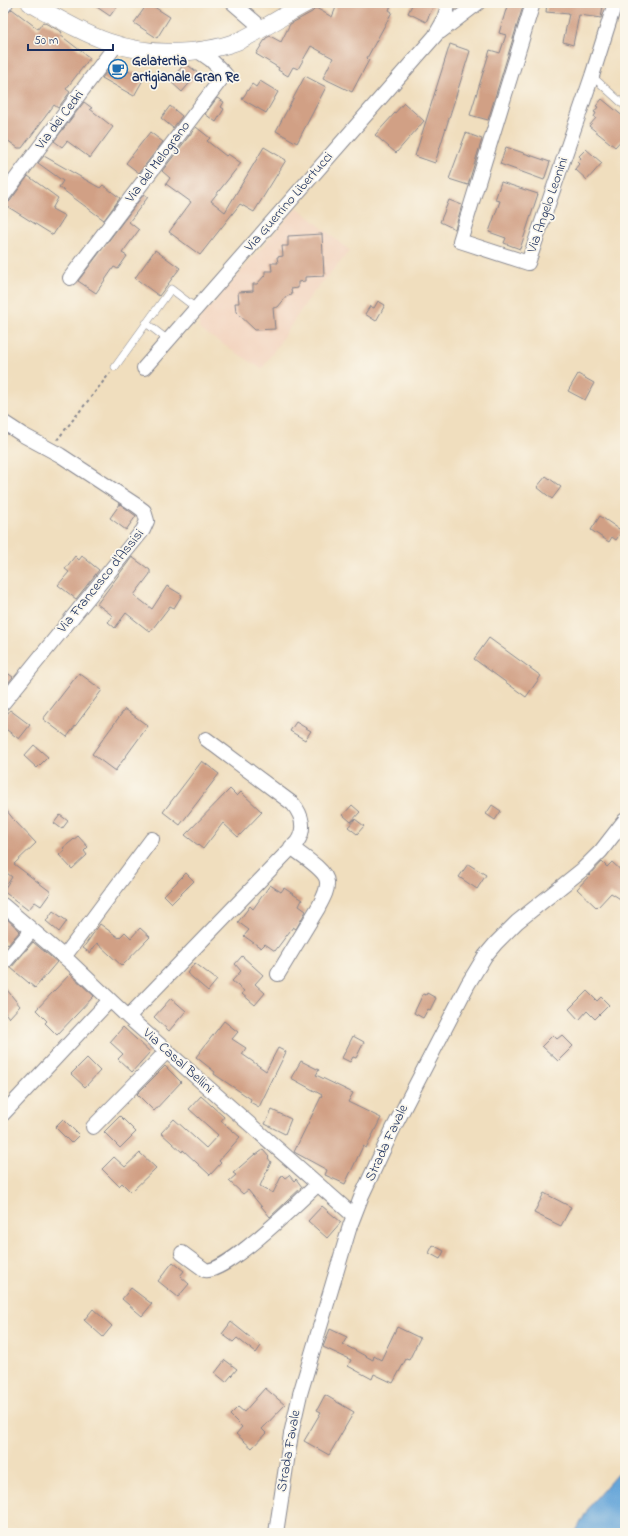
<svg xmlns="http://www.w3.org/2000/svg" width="628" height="1536" viewBox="0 0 628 1536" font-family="'Indie Flower',sans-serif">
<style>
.built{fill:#f3d4bf}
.water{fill:#66a6d9;stroke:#406a9c}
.building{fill:#d1a085}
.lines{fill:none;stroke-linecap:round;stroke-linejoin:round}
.service-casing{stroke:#86868e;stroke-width:8}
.minor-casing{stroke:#86868e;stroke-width:16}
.tertiary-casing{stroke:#86868e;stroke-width:18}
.path{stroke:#86868e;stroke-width:2;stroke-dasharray:3 3;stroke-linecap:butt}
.service{stroke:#fff;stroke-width:7}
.minor{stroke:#fff;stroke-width:14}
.tertiary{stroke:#fff;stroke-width:17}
.labels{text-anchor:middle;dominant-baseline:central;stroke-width:3.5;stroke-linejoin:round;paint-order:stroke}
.poi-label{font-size:14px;font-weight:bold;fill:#1b2f5e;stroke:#fbf7ec;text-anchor:start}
.street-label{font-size:14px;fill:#1b2f5e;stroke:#fbf7ec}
</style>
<rect width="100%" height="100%" fill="#fbf7ec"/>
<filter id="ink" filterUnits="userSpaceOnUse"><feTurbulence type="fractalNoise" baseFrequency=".025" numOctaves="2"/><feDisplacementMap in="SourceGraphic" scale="8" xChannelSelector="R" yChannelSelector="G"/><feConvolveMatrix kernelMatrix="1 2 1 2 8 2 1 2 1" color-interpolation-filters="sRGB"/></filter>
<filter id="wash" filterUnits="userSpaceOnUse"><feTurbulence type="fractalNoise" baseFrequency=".012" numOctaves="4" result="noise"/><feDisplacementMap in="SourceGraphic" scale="16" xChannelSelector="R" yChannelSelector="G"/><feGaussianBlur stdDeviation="0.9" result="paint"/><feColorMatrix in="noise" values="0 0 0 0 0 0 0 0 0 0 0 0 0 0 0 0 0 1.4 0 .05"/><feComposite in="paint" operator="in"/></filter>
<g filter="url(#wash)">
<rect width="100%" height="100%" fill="#f0debe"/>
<path class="built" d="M297 207 350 251 311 295 262 369 199 329V320Z"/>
<path class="water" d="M625 1465V1522L618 1533H575L590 1505Z"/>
<g id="blocks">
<path class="building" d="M91 3H119L110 16Z
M148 3 170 17 157 38 134 23Z
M342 3H392L389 10 392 12 367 58 369 60 352 92 323 78 333 58 311 46 298 69 293 67 288 76 278 70 279 68 256 54 266 38 270 36 281 42 290 24 312 12 316 8 332 17 337 5Z
M413 3H435L426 22 408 13Z
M508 3H524L488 120 470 115 490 50 500 53 506 35 499 33Z
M547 3H582L603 6 601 18 579 15 573 45 563 42 569 14 546 12Z
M12 9 38 29 43 22 62 32 60 35 90 58 66 89 70 92 58 108 54 105 22 148H18L3 137V18Z
M450 44 470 51 435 163 415 156Z
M113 63 132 73 133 72 144 78 134 96 102 78Z
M185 63 198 73 182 92 170 81Z
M305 76 326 87 297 143 276 131Z
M260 81 278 92 266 113 242 99 252 84 256 87Z
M217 98 224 102 221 107 224 109 216 122 205 114Z
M602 99 625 118V136L615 147 589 126 596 118 594 117 596 113 594 112 598 107 596 106Z
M84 102 92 108 90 109 113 127 90 158 67 141 62 147 54 141Z
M404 103 424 121 396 153 375 135Z
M170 106 182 116 173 128 161 118Z
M196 127 210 138 207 141 226 156 228 154 241 163 211 201 225 212 264 147 286 160 254 212 240 204 200 255 169 232 191 202 166 184 170 178 162 171Z
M150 132 163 142 139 173 126 163Z
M466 133 482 139 468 185 449 179Z
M506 147 550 162 544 180 500 164Z
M586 149 602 163 587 180 575 169 579 164 577 162 581 158 579 156Z
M44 156 100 188 103 185 120 198 104 220 59 187 63 181 38 163Z
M28 176 58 198 52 209 65 216 53 235 5 205 10 201Z
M501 182 538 194 520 249 504 243 506 238 489 232 500 201 495 200Z
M144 194 148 197 129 222 139 230 122 253 127 256 118 269 114 267 96 293 78 281Z
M449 200 462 205 455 229 440 222Z
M322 234 324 276 305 277V281L298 282V288L291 289 292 295 287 296 278 307 273 308 275 329 255 330 236 312 235 303H239L238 292 253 291V284H257L265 275V271H272L271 263H278L277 257 283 256 282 246H288V236Z
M155 250 180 268 159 296 135 278Z
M378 301 385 305 376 321 365 314 370 306 374 308Z
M578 374 594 383 585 400 568 391Z
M546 476 561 487 552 499 537 487Z
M120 504 136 516 126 530 110 518Z
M600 516 622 531 616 540 612 537 609 542 591 530Z
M75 556 79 560 82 556 99 570 76 599 58 585 69 572 65 569Z
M132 557 150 570V574L134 595 152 609 167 586 182 595 174 608 170 606 150 632 126 613 115 628 108 622 113 616 97 604Z
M489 638 541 676 526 697 474 659Z
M3 670 13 677 3 689Z
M79 673 102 690 67 737 43 719Z
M125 709 148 726 115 771 92 754Z
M10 710 30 725 19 739 3 727V720Z
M296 722 311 731 305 740 290 731Z
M34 745 48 757 37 768 24 756Z
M202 761 219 774 180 825 163 812Z
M230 789 237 796 241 792 262 812 238 837 223 823 203 849 185 835Z
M352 805 360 812 351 822 343 815Z
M492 805 501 811 495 820 486 814Z
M3 806 14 820 36 843 14 864 51 892 41 906 35 902 28 910 3 891 12 877 3 870Z
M60 815 68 821 62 829 54 823Z
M355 819 364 826 357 834 348 827Z
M78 836 88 847 84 851 87 855 72 869 59 855 65 850 63 848Z
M602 862 607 867 612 862 625 874V902L611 893 597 908 577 889Z
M468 864 486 875 477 889 459 877Z
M186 873 194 881 172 903 164 895Z
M270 885 281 892 284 888 302 900 299 906 306 911 296 929 293 927 275 951 265 944 261 948 244 936 249 930 238 922 250 906 253 909Z
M53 911 67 921 59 932 46 921Z
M6 918 20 931 8 945 3 940V921Z
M100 924 119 938 125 932 131 938 140 928 150 937 122 966 97 943 90 953 83 948Z
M33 942 57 962 35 988 11 968Z
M242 956 263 975 255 984 265 993 255 1005 242 994 244 991 232 981 241 971 235 964Z
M195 963 217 980 208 991 187 973Z
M70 974 94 996 57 1035 45 1023 47 1021 36 1010Z
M3 985 20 1006 9 1018 3 1010Z
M587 991 597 1001 601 997 609 1005 595 1019 587 1011 579 1020 569 1009Z
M427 993 436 998 430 1010 428 1009 423 1018 414 1013 423 994 426 995Z
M171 998 186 1011 169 1031 154 1017Z
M224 1021 238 1032 232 1039 246 1048 242 1054 266 1071 278 1048 286 1052 259 1107 250 1102 251 1099 214 1074 215 1072 196 1057Z
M123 1027 150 1052 132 1072 118 1059 123 1054 110 1042Z
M553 1035 557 1039 562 1035 573 1046 558 1061 542 1046Z
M353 1036 364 1042 356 1058 353 1057 350 1062 342 1058Z
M87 1058 100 1071 85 1087 71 1074Z
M301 1061 319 1070 316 1075 353 1093 348 1102 381 1118 366 1148 363 1146 345 1184 325 1175 327 1170 294 1152 322 1095 291 1078Z
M165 1066 181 1082 154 1111 137 1094Z
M201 1096 224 1117 221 1121 240 1137 219 1161 221 1163 210 1175 183 1150 182 1152 161 1133 174 1119 206 1148 218 1135 189 1109Z
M272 1110 291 1119 285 1134 265 1124Z
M120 1116 136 1132 120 1148 104 1132Z
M63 1119 79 1135 71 1143 55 1127Z
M263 1150 269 1157 268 1158 271 1162 260 1186 273 1193 282 1175 285 1178 289 1175 294 1181 296 1179 302 1187 270 1217 248 1190 243 1194 229 1181 236 1175 233 1173 255 1154 256 1155Z
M140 1153 156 1168 131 1192 122 1183 119 1186 102 1169 114 1157 125 1167Z
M544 1193 571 1207 561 1226 534 1213Z
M322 1206 341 1222 327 1238 308 1221Z
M433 1245 444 1251 440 1259 429 1253Z
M173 1262 184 1271 180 1276 189 1284 178 1297 158 1281Z
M131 1288 152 1304 142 1316 122 1299Z
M93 1309 112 1326 103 1337 84 1320Z
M231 1322 261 1346 256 1353 237 1338 233 1342 222 1334Z
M397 1327 420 1338 409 1360 406 1359 393 1383 374 1374 372 1379 348 1366 351 1360 323 1347 330 1329 347 1337 343 1344 373 1360 374 1356 381 1360Z
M225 1360 237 1369 226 1382 215 1373Z
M265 1388 285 1405 262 1429 266 1433 252 1448 236 1434 242 1427 230 1415 238 1407 244 1412Z
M325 1395 354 1412 329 1455 304 1441 321 1412 317 1410Z"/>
</g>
</g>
<g filter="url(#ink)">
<use href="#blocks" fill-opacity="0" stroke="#86868e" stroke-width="1"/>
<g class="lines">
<defs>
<path id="service" d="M592 76 625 106
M146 323 168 340
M115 367 171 289 196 308"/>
<path id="minor" d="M233 3 262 28
M533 3 460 241 528 263 592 76 615 3
M3 7 6 3
M440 32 478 3
M3 196 116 45
M70 278 225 74 211 60 198 51
M144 368 435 36 443 22 449 3
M3 422 23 435 60 455 136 505 144 511 147 521 143 530 3 703
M3 905 70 962 128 1017 354 1216
M64 957 152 839
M3 964 32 930
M278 974 318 908C322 900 328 891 327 882 327 871 300 854 291 847
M128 1017 297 842C306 829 302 815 293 804L206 739
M3 1114 110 1000
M93 1127 167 1051
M182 1253 205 1270C224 1275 301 1200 318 1184
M276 1533 291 1434 300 1394 350 1226 362 1195 393 1129 468 984 485 956 496 943 517 922 582 870 601 851 625 820"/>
<path id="tertiary" d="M30 3C83 32 118 55 181 52 203 51 223 48 243 39 265 28 286 14 307 3"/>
</defs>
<use href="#service" class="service-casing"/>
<use href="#minor" class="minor-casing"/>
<use href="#tertiary" class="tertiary-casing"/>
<path class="path" d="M57 440 110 373"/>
<use href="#service" class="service"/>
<use href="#minor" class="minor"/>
<use href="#tertiary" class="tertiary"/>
</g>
</g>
<defs>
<symbol id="cafe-ring" viewBox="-11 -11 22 22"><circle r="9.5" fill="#fbf7ec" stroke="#1f6fb2" stroke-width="1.5"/><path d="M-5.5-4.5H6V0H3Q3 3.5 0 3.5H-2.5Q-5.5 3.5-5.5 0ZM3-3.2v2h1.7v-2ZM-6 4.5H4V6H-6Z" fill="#1f6fb2"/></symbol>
</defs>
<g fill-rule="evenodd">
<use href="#cafe-ring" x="107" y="58" width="22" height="22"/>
</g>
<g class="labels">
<g class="poi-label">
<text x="132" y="61">Gelatertia<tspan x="132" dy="16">artigianale Gran Re</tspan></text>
</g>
<g class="street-label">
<text transform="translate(60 120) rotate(-53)">Via dei Cedri</text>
<text transform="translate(158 162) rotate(-53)">Via del Melograno</text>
<text transform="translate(289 202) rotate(-49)">Via Guerrino Libertucci</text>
<text transform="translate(548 205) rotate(-71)">Via Angelo Leonini</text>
<text transform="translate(101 581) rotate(-51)">Via Francesco d'Assisi</text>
<text transform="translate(178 1061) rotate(42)">Via Casal Bellini</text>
<text transform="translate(387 1143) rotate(-65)">Strada Favale</text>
<text transform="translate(289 1451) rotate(-80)">Strada Favale</text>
</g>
</g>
<rect width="628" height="1536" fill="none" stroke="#fbf7ec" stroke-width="16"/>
<path d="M28 44v6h85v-6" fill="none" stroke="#1b2f5e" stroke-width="2"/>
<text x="34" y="44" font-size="12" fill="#1b2f5e" stroke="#fbf7ec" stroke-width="3" paint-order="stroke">50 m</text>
</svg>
